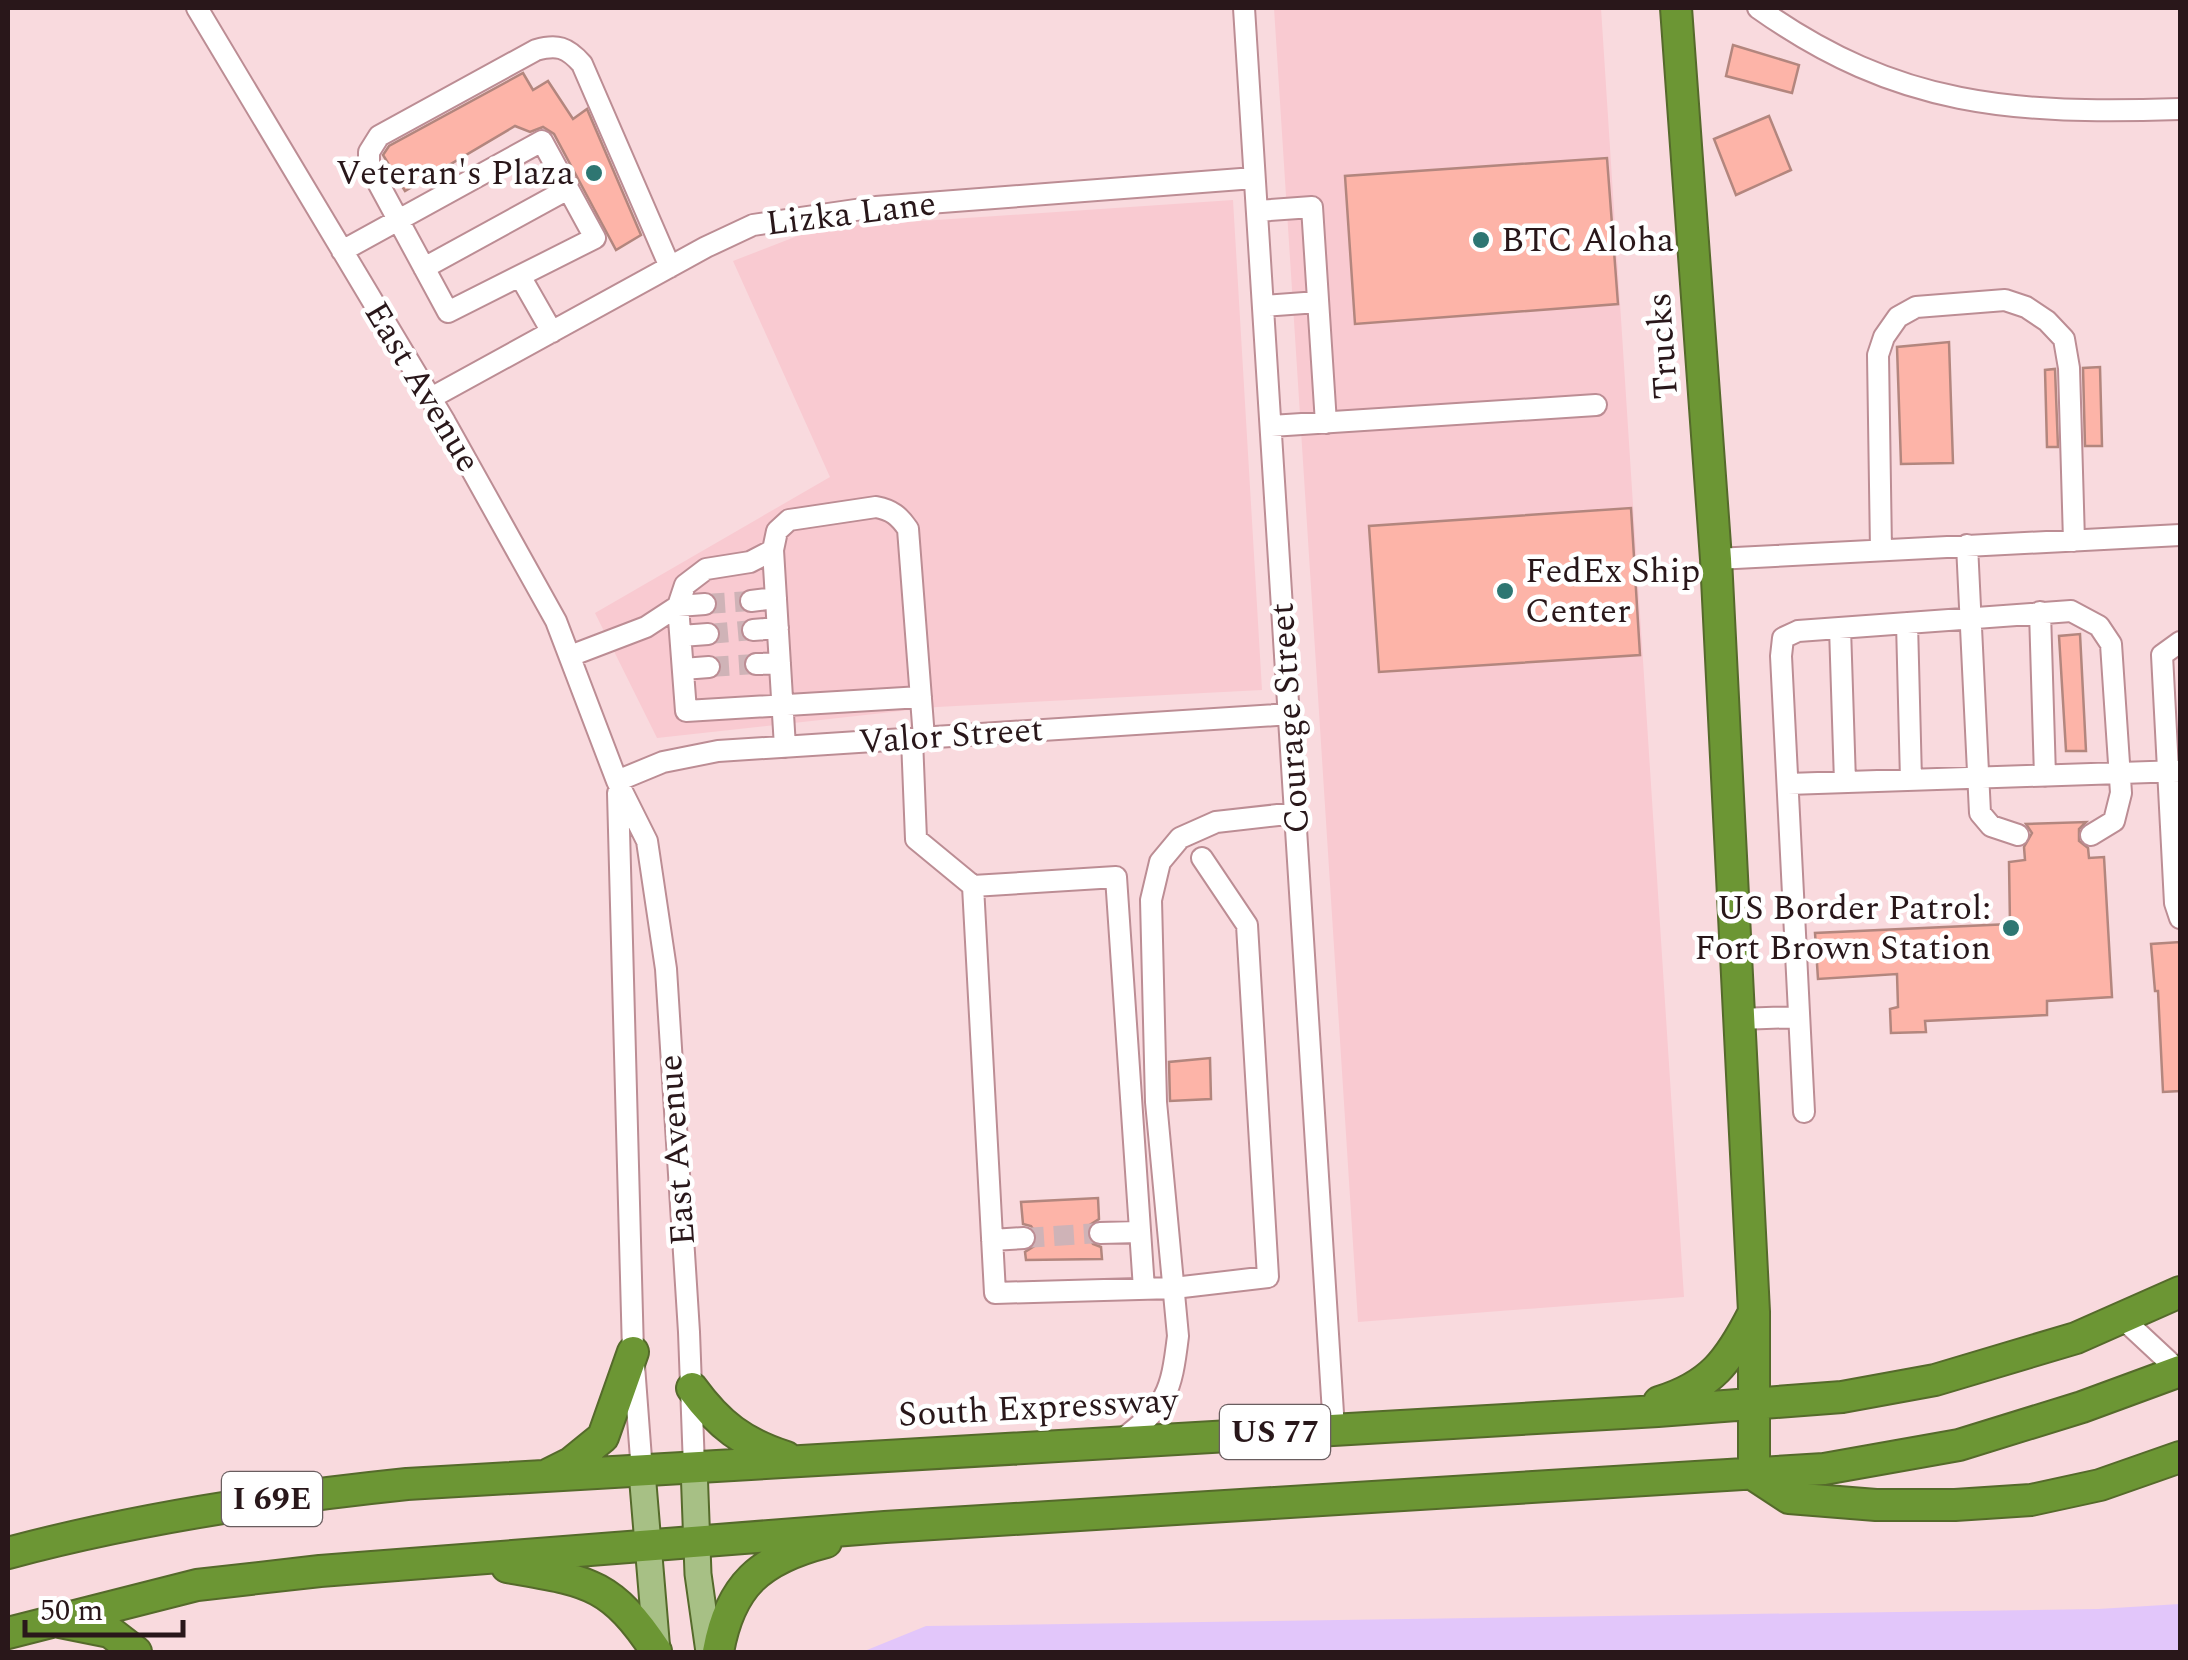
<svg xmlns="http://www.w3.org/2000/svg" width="2188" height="1660" viewBox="0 0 2188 1660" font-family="Spectral,serif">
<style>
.built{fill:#f9cad1}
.green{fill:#e2c6fa}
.building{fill:#fdb4a8;stroke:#b3867e;stroke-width:2.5}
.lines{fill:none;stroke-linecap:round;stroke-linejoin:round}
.minor-tunnel{stroke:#cfb3b7;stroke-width:20;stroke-dasharray:20 10;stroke-linecap:butt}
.minor-casing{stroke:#bc8d94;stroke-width:24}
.major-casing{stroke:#556a2b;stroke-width:29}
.highway-casing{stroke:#556a2b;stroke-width:34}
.minor{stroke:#fff;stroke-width:20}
.major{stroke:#a7c085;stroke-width:25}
.highway{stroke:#6c9634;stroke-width:30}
.poi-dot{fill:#2e7672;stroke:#fff;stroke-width:4}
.labels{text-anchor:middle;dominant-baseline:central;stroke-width:9;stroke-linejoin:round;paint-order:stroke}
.shield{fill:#fff;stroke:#695d5f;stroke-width:2.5}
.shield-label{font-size:32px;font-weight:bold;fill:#29171a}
.poi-label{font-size:35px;fill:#29171a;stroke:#fff;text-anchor:end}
.street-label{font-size:35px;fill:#29171a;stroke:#fff}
</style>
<rect width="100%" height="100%" fill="#f9dade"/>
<path class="built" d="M1274 8H1601L1684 1297 1358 1322Z
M1233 200 1262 690 937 707 657 738 595 613 830 477 733 261 818 228Z"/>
<path class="green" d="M2180 1604V1652H862L926 1626 2098 1609Z"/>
<path class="building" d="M1733 45 1799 65 1792 93 1726 76Z
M523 73 533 90 548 81 573 119 587 109 641 235 616 250 554 134 543 127 530 132 515 126 405 191 383 155 389 146Z
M1769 116 1791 170 1736 195 1714 139Z
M1607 158 1618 304 1355 324 1345 176Z
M1949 342 1953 463 1901 464 1897 347Z
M2100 367 2102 446H2085L2083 368Z
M2055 369 2058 447H2047L2045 370Z
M1631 508 1640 655 1379 672 1369 526Z
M2080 634 2086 751H2066L2059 636Z
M2086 822 2079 829V841L2088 848 2089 858 2104 857 2112 997 2047 1001V1015L1925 1021 1926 1032 1891 1033 1890 1009 1898 1007 1897 974 1818 979 1815 933 2010 924 2009 862 2025 860 2024 847 2032 833 2026 824Z
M2180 942V1091L2163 1092 2158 991H2155L2151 944Z
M1210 1058 1211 1099 1170 1101 1169 1062Z
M1098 1198 1099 1219 1088 1226 1086 1234 1093 1244 1101 1247 1102 1259 1026 1260 1025 1252 1036 1245 1038 1236 1031 1226 1023 1224 1021 1202Z"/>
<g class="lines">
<path class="minor-tunnel" d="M705 604 751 601
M708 634 753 630
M709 667 756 664
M1024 1238 1100 1233"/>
<defs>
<path id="minor" d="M197 8 445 422 556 621 617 781 647 841 666 969 689 1332 694 1467
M1244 8 1334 1429
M1758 8C1899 108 2014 114 2180 109
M1257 211 1312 207 1326 423
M342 251 542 141 595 238 448 312 369 166V152L379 136 536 50C557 44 567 47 582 64L670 267
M424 268 568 189
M520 276 552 332
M1263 306 1318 302
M431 398 706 247 753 225 876 207 1254 178
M1271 426 1596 405
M1967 545 1980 813 1991 826 2018 835
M773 550 785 747
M1881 550 1878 355 1884 337 1898 317 1916 307 2005 300 2026 307 2047 321 2064 339 2069 368 2074 541
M1716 559 2180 535
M751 601 776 598
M705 604 678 606 686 711 921 697
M2040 612 2045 776
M1907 623 1911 780
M1840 628 1845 782
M753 630 778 628
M681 636 708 634
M2180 642 2162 655 2175 903 2180 918
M570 656 646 627 678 606 685 585 706 569 750 562 773 550 777 531 789 520 876 507C892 510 899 516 908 529L924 738
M756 664 780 663
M683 669 709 667
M912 739 916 839 973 886 995 1293 1174 1288 1268 1277 1247 925 1202 858
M617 781 663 762 718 751 1291 714
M1788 784 2180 771
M618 793 633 1352 642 1472
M973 886 1116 877 1144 1289
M1739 1019 1798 1017
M1804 1112 1781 656 1783 638 1798 631 2071 611 2099 626 2111 644 2121 793 2114 821 2091 835
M1100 1233 1139 1232
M992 1240 1024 1238
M2122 1318 2180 1372
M1120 1441C1167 1405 1171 1394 1178 1336L1156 1102 1151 900 1160 862 1180 838 1216 822 1296 813"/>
<path id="major" d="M694 1467 698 1574 709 1652
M642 1472 657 1652"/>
<path id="highway" d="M1676 8 1716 559 1754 1312V1475
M692 1388C719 1425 743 1443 786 1457
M1659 1402C1711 1386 1729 1361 1753 1314
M549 1474 571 1463 603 1437 633 1352
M1754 1475 1789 1498 1876 1505H1955L2031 1500 2100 1485 2180 1457
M8 1553C138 1518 272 1498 407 1484L1658 1411 1842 1397 1935 1380 2076 1338 2180 1292
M507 1567C586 1581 610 1581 656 1651
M60 1622 110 1632 136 1652
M8 1633 197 1585 320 1571 885 1527 1824 1469 1959 1445 2082 1407 2180 1371
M718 1652C730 1585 760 1559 826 1542"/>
</defs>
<use href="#minor" class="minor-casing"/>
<use href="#major" class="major-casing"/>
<use href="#highway" class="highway-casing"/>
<use href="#minor" class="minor"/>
<use href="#major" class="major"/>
<use href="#highway" class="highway"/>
</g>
<g class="poi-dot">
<circle cx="594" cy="173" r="10"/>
<circle cx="1481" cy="240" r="10"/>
<circle cx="1505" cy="591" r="10"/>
<circle cx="2011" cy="928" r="10"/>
</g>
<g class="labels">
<g class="shield">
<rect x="1220" y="1405" width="110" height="54" rx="8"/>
<rect x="222" y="1472" width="100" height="54" rx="8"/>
</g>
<g class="shield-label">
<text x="1275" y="1432">US 77</text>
<text x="272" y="1499">I 69E</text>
</g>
<g class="poi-label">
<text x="574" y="173">Veteran's Plaza</text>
<text x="1501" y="240" text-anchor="start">BTC Aloha</text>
<text x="1525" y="571" text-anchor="start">FedEx Ship<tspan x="1525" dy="40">Center</tspan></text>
<text x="1991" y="908">US Border Patrol:<tspan x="1991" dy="40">Fort Brown Station</tspan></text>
</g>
<g class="street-label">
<text transform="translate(851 214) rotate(-7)">Lizka Lane</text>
<text transform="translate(1663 346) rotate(-94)">Trucks</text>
<text transform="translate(422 387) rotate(59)">East Avenue</text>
<text transform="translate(1290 718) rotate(-94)">Courage Street</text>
<text transform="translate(951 736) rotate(-4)">Valor Street</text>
<text transform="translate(677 1150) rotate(-94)">East Avenue</text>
<text transform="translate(1038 1408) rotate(-3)">South Expressway</text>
</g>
</g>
<rect width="2188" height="1660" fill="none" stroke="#29171a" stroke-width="20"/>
<path d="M25 1620v15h158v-15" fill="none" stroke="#29171a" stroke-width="5"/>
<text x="40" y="1620" font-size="30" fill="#29171a" stroke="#ffffff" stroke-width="8" paint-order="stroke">50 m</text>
</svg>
